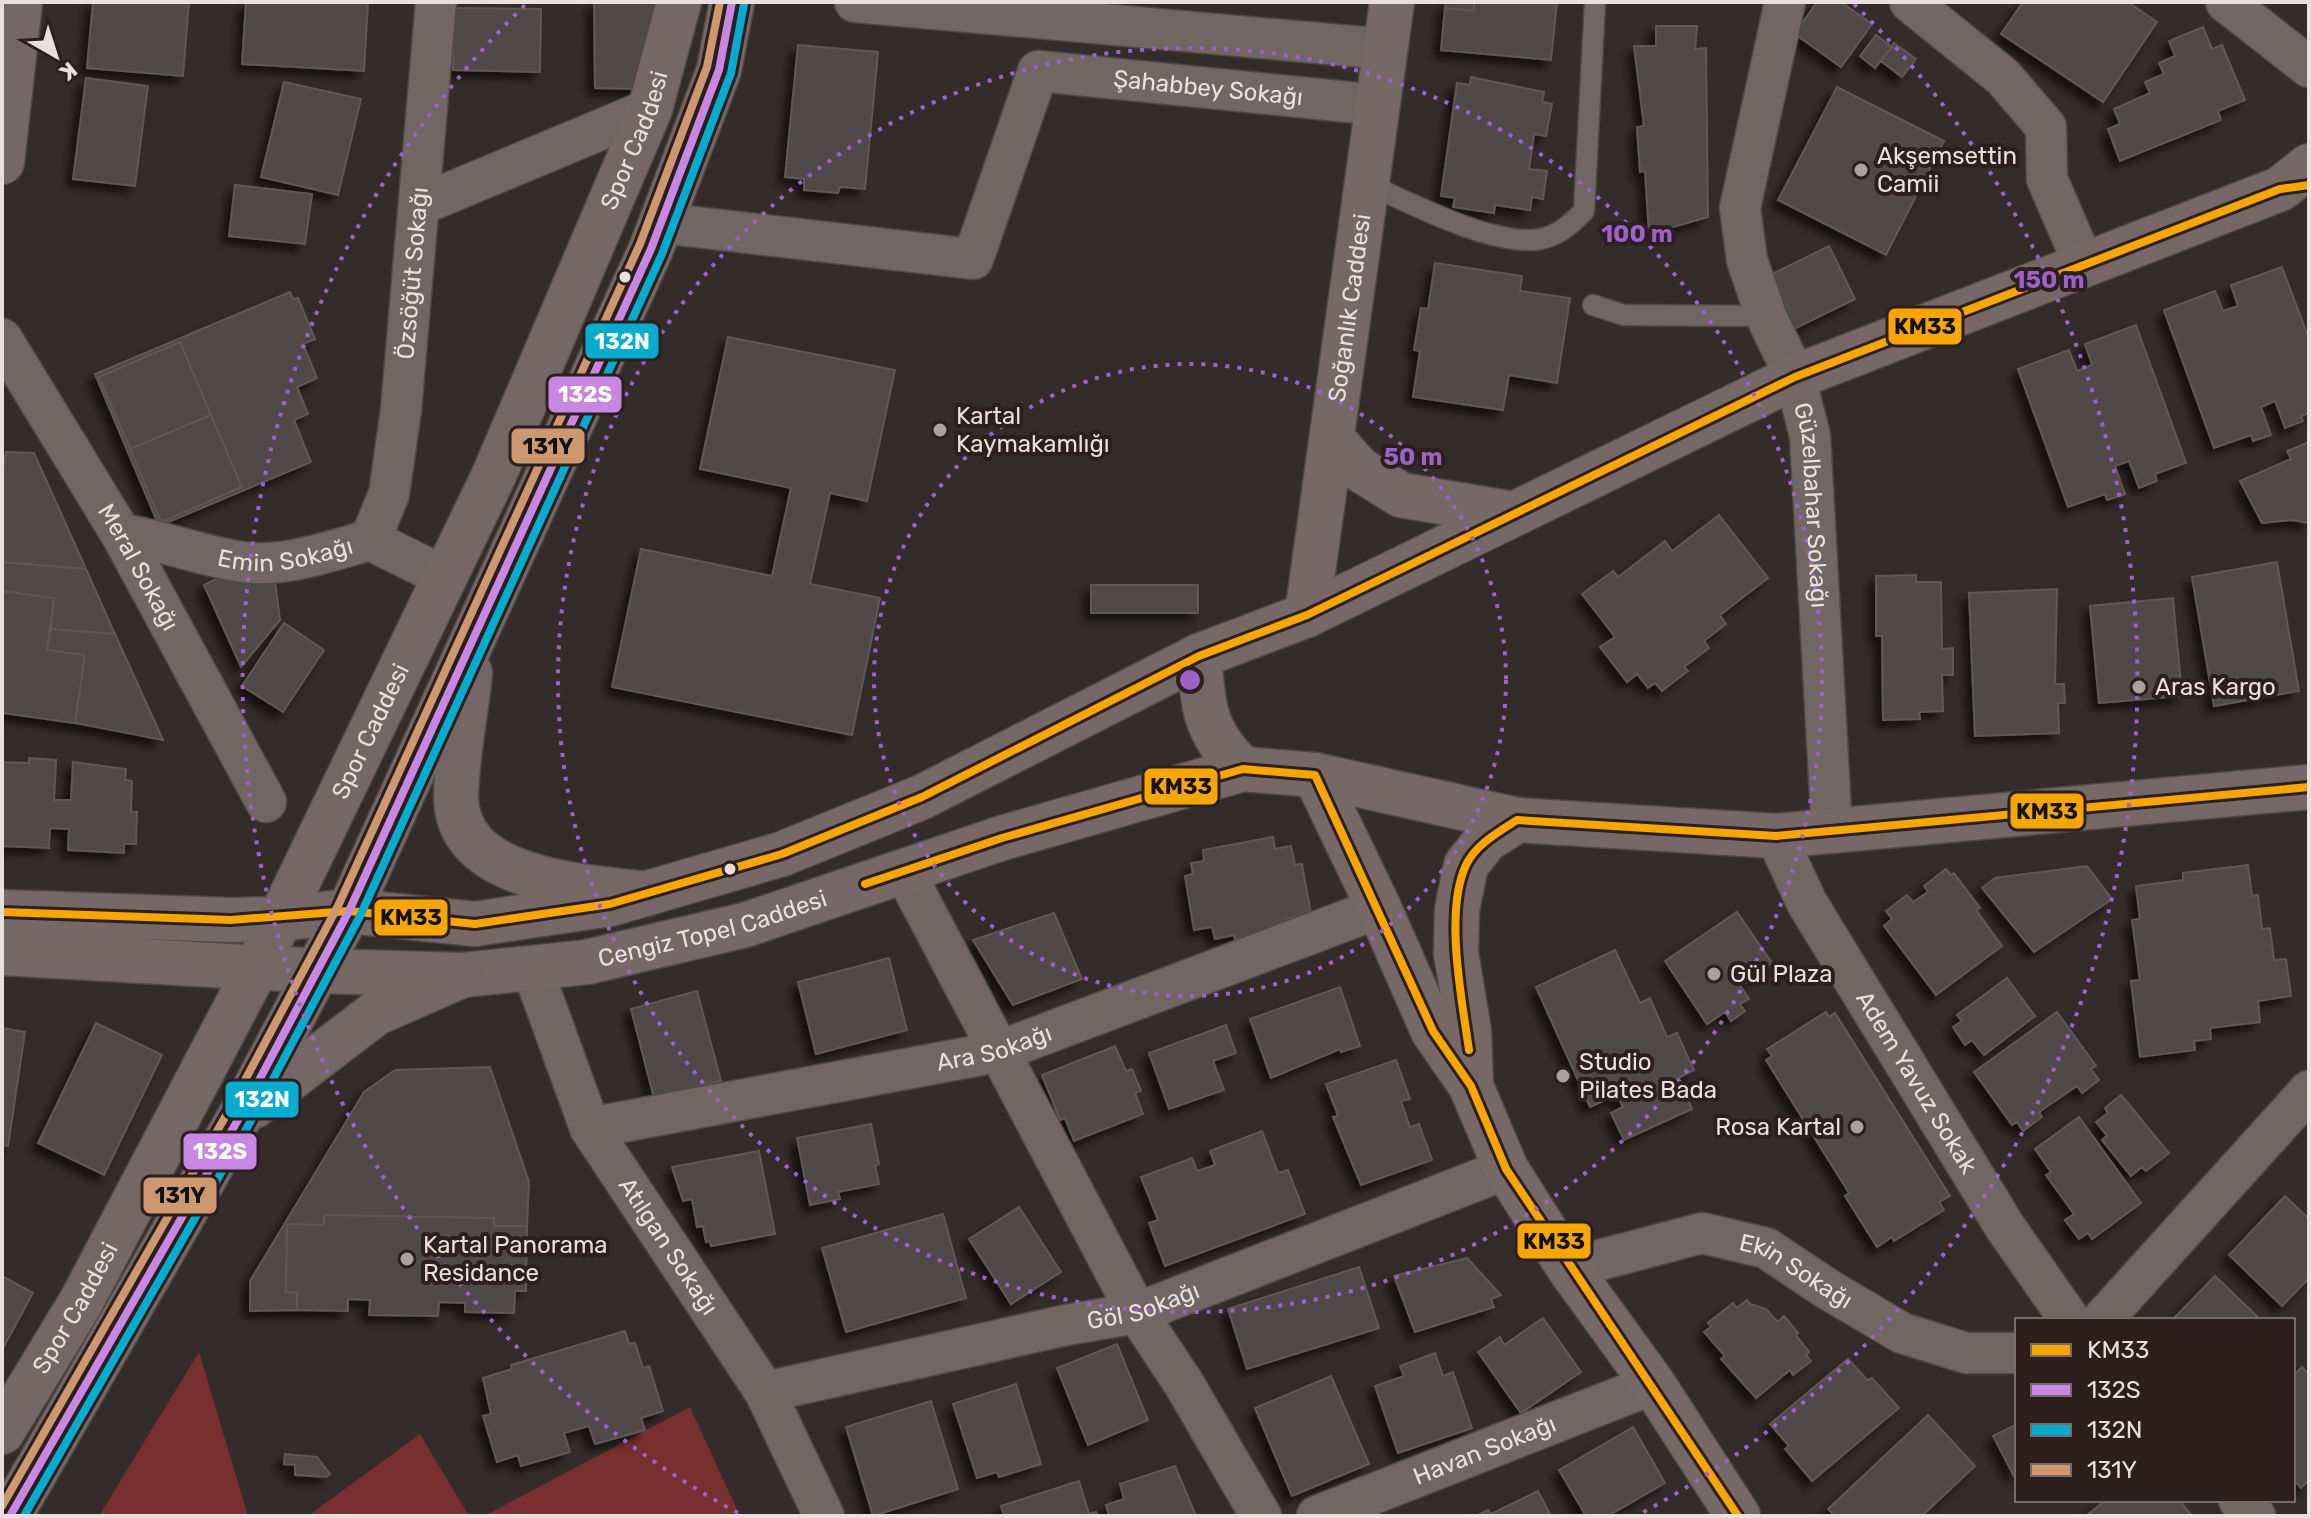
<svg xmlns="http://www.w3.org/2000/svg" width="2311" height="1518" viewBox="0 0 2311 1518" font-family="Rubik,sans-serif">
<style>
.green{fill:#782f2f}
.building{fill:#504948;stroke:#5f5857;stroke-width:2;filter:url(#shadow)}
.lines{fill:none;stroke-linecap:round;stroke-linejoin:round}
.lane-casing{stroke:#504948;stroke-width:23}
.street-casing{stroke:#504948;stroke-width:43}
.secondary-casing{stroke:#504948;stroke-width:47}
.primary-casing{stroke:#504948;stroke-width:47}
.lane{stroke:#726665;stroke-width:20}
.street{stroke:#726665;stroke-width:40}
.secondary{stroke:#766866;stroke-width:44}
.primary{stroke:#746766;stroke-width:44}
.bus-1-casing{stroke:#2d1f1d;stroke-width:14}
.bus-2-casing{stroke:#2d1f1d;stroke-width:14}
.bus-3-casing{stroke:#2d1f1d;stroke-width:14}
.bus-4-casing{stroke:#2d1f1d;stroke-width:14}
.bus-1{stroke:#f7a600;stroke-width:8}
.bus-2{stroke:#c787e3;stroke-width:8}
.bus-3{stroke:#06acd0;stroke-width:8}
.bus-4{stroke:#cd976f;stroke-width:8}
.ring{fill:none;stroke:#9c62c8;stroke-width:4;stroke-dasharray:4 8}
.poi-dot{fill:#aaa09f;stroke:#2d1f1d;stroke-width:3}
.bus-dot{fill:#e9dfde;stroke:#2d1f1d;stroke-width:3}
.labels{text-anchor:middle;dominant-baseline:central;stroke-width:8;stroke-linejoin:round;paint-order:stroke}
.street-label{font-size:24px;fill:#e9dfde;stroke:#2d1f1d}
.poi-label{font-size:24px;fill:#e9dfde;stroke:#2d1f1d;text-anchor:start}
.centre{fill:#9c62c8;stroke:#2d1f1d;stroke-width:4}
.ring-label{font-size:24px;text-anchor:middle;font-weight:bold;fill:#9c62c8;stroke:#2d1f1d;stroke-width:8;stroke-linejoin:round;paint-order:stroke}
.line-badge{stroke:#2d1f1d;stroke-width:3}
.badge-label{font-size:22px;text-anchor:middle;font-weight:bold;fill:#fff}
.pale-badge-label{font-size:22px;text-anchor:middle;font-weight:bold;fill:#111}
</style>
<defs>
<filter id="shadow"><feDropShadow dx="-7" dy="7" stdDeviation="4" flood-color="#0009"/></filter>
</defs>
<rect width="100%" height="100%" fill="#342c2a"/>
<path class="green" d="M199 1352 248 1516H99Z
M690 1407 740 1516H484Z
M420 1434 469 1516H308Z"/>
<path class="building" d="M93 2H189L183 76 87 68Z
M246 2H368L364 71 242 64Z
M594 2H667L639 89 595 88Z
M1446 2H1474V11L1445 8Z
M1474 2H1557L1551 60 1441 50 1445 8 1474 11Z
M1817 2H1841L1872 24 1841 67 1795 34Z
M2023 2H2128L2157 22 2103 102 2001 34Z
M454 8 541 9 540 72 453 70Z
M1656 26H1697L1695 49 1706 48 1708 217 1649 234 1645 171 1640 172 1637 127 1644 126 1634 46H1656Z
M2203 27 2212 49 2222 45 2245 100 2218 111 2221 120 2120 161 2108 129 2120 124 2114 109 2150 93 2145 82 2164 74 2159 63 2175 56 2169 41Z
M1876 35 1892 47 1875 68 1860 56Z
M1894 43 1916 59 1902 77 1881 61Z
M798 45 878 52 865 189 840 187 838 193 804 190V179L785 177Z
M1471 77 1544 92 1542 102 1552 104 1546 136 1534 134 1529 169 1547 171 1543 199 1532 197 1530 210 1495 205 1494 213 1453 207 1455 198 1441 196 1457 83 1470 85Z
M86 78 148 86 135 186 73 179Z
M284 82 361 99 338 195 261 177Z
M1837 87 1944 141 1886 255 1778 200Z
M235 185 312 194 305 244 229 236Z
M1829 246 1855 299 1794 329 1768 276Z
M1435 263 1522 276 1520 291 1570 298 1557 383 1509 375 1503 410 1413 397 1420 351 1414 350 1421 308 1428 309Z
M2282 267 2309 339V413L2301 416 2303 421 2285 428 2275 401 2261 407 2271 435 2253 441 2251 435 2214 448 2164 310 2215 291 2223 311 2238 306 2231 285Z
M290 292 293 299 298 298 315 339 303 344 317 378 297 387 308 414 294 420 311 462 159 526 95 374Z
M2136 325 2186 463 2155 474 2157 481 2139 488 2129 461 2115 466 2125 494 2107 500 2105 494 2068 507 2018 369 2069 350 2077 371 2092 365 2085 344Z
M728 337 895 370 867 501 830 493 810 584 880 598 852 735 612 687 641 549 772 576 791 488 700 469Z
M180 342 211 415 130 449 99 377Z
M211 415 242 487 161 522 130 449Z
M2309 442V523L2291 520 2262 523 2240 481 2291 459 2287 451Z
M6 452 34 453 86 569 2 562V476Z
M1719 515 1768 578 1720 615 1726 624 1704 641 1709 648 1684 667 1688 671 1662 691 1655 683 1648 688 1637 674 1627 682 1600 647 1615 637 1582 594 1613 571 1618 577 1665 541 1672 551Z
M2 562 86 569 115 634 51 629 54 598 2 591Z
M2277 562 2299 691 2214 706 2192 577Z
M247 564 275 581 280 620 241 667 204 585Z
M1916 575V582H1941L1942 649 1953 648V675H1942L1943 711 1919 712 1920 719 1883 720 1882 636H1876V576Z
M1091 585H1198V613H1091Z
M2057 589 2055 684H2064L2065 703H2058L2059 733 1975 736 1969 593Z
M2 591 54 598 47 650 85 655 75 723 2 713Z
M2173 598 2182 696 2099 703 2090 606Z
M284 623 324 650 283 712 242 686Z
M51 629 115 634 163 740 75 723 85 655 47 650Z
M29 758 56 760 54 800H71L73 762 126 769 125 780 132 781 131 812H137L136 844H124V853L68 850 69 829 50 828 49 848 2 846V762L29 763Z
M1273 837 1275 849 1291 846 1295 865 1302 864 1311 914 1285 919 1287 929 1235 939 1234 935 1215 939 1212 927 1194 930 1185 876 1193 874 1191 863 1204 861 1203 850Z
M2248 865 2252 896 2258 895 2262 929 2270 928 2274 960 2286 959 2291 996 2258 1001 2260 1022 2210 1028 2211 1039 2194 1041 2195 1050 2140 1057 2131 981 2140 980 2132 920 2140 919 2136 886 2183 880V873Z
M2087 866 2112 899 2034 952 1982 888 1995 878Z
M1946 869 1951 875 1954 873 1980 908 1976 910 2002 946 1936 995 1884 926 1892 919 1886 911 1907 895 1913 902 1928 892 1924 886Z
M1737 912 1772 963 1740 985 1749 999 1740 1004 1745 1011 1731 1021 1725 1012 1707 1024 1665 961Z
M1054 913 1082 979 1013 1005 973 940Z
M1615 950 1640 1003 1650 998 1667 1037 1677 1033 1694 1070 1678 1078 1692 1109 1624 1140 1611 1113 1623 1107 1617 1095 1590 1107 1536 987Z
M889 958 907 1030 816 1054 798 982Z
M2007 978 2035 1016 1984 1055 1972 1040 1965 1045 1953 1027 1962 1021 1957 1015Z
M1340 987 1360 1046 1341 1052 1340 1049 1271 1078 1250 1019Z
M697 991 721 1081 654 1098 631 1009Z
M1826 1012 1829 1017 1835 1013 1950 1196 1939 1202 1944 1210 1894 1241 1892 1237 1877 1247 1845 1196 1849 1193 1766 1060 1772 1056 1767 1049Z
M2057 1012 2096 1066 2091 1069 2099 1080 2082 1093 2077 1086 2039 1112 2042 1117 2023 1131 2017 1122 2012 1125 1974 1072Z
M96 1023 162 1055 104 1175 38 1143Z
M1226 1025 1236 1053 1213 1061 1224 1090 1169 1109 1149 1053Z
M2 1028 25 1032 8 1146 2 1145Z
M1115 1046 1126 1071 1132 1069 1141 1091 1135 1093 1143 1114 1074 1141 1065 1118 1060 1120 1042 1075Z
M1396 1060 1410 1099 1401 1101 1410 1127 1419 1124 1432 1160 1361 1185 1333 1117 1338 1116 1326 1084Z
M490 1067 529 1182 527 1226H494V1218L324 1215V1225L287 1224 286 1292 297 1293V1310L250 1311V1281L364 1092 395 1070Z
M2121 1095 2169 1153 2146 1171 2142 1167 2131 1176 2102 1140 2107 1136 2096 1122 2108 1113 2105 1108Z
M2079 1117 2141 1203 2092 1239 2088 1233 2079 1239 2065 1220 2074 1214 2046 1175 2051 1172 2035 1149Z
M871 1124 879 1164 875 1166 879 1184 838 1192 840 1199 810 1205 797 1138Z
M1262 1131 1278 1173 1288 1170 1305 1214 1165 1266 1149 1223 1158 1220 1141 1177 1192 1158 1197 1171 1215 1165 1210 1151Z
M759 1151 775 1234 711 1246 710 1241 706 1242 703 1226 697 1227 692 1199 683 1201 672 1167Z
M2285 1196 2309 1219V1278L2282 1306 2229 1255Z
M1019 1207 1061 1272 1011 1304 969 1239Z
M943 1214 966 1298 846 1332 822 1248Z
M324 1215 494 1218V1226H527L526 1291H515L514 1313 465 1312V1303L439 1302 438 1316 369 1315 370 1300 348 1299V1311L297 1310V1293L286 1292 287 1224 324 1225Z
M1467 1258 1501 1295 1491 1299 1494 1307 1415 1332 1394 1276Z
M1359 1267 1379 1328 1247 1369 1228 1309Z
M2 1276 33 1293 2 1350Z
M2215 1276 2261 1320H2172Z
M1747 1300 1750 1304 1766 1309 1778 1322 1784 1316 1798 1333 1796 1335 1809 1352 1806 1355 1811 1361 1793 1375 1790 1370 1756 1398 1721 1359 1725 1356 1704 1332 1711 1327 1708 1323 1733 1303 1737 1308Z
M1543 1318 1581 1372 1521 1413 1478 1352 1500 1337 1504 1345Z
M625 1331 629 1344 635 1343 643 1368 649 1366 663 1411 641 1418 645 1430 595 1444 589 1426 564 1433 570 1452 521 1466 518 1455 497 1462 483 1416 491 1414 483 1378 512 1369 511 1365Z
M1117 1344 1148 1420 1088 1445 1057 1368Z
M1435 1353 1443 1376 1453 1372 1472 1428 1398 1453 1375 1386 1404 1376 1400 1366Z
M1848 1359 1867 1380 1872 1378 1899 1408 1812 1481 1785 1449 1789 1446 1770 1424Z
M2302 1367 2309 1375V1480L2301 1488 2293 1479V1376Z
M1331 1376 1369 1464 1292 1496 1255 1408Z
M1016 1384 1041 1464 999 1477 997 1472 977 1478 953 1404Z
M931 1401 958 1489 873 1516 846 1427Z
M1928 1415 1975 1466 1922 1516H1835L1828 1509Z
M2017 1424V1475L2014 1476 1993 1436Z
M1633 1427 1665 1483 1608 1516H1586L1559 1470Z
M285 1454 317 1457 330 1474 326 1477 295 1475V1465L284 1464Z
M1175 1466 1196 1516H1109L1106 1505 1124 1499 1120 1484Z
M1079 1481 1089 1514 1096 1512 1098 1516H1004L1001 1506Z
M1538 1491 1551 1516H1476L1488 1510 1491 1514Z
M2106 1500H2179L2192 1516H2086Z"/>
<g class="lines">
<defs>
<path id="lane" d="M1367 184C1414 204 1481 241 1532 240 1555 239 1569 226 1584 211L1595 2
M1593 305 1624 315 1766 316"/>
<g id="street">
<path d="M855 2 1385 49"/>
<path id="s1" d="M1785 2 1740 208 1747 260 1766 316 1795 377 1810 436 1832 831"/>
<path d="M1910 2 2003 77 2046 127 2047 179 2085 267"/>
<path d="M2226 2 2309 67"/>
<path d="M420 205 650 109"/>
<path id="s2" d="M661 223 973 259 1038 71 1378 105"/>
<path id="s3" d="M2 339 121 534 266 802"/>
<path id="s4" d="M121 534C162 540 201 556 242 562 284 568 330 551 370 540L445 577"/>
<path id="s5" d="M370 540 389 494 401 410 436 2"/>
<path id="s6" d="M1776 836 1807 903 2005 1227 2070 1320"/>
<path d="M904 871 1137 1313 1184 1384 1261 1516"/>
<path id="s7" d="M532 968 590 1128 765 1392 824 1516"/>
<path id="s8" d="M590 1128 997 1052 1379 908"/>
<path id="s9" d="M1569 1268 1702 1233 1766 1248 1829 1290 1902 1333 1966 1353H2017"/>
<path d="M2102 1320 2309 1091"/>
<path id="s10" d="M765 1392 1066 1325 1137 1313 1506 1169"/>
<path d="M2239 1500 2255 1516"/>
<path id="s11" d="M1317 1516 1653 1384"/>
</g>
<g id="secondary">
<path d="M2 162 20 2"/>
<path d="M1332 439 1359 469 1401 495 1513 514"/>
<path id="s12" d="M1307 615 1392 2"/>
<path d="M1199 656C1204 708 1203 731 1243 769"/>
<path d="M1315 775 1379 908 1433 1031 1471 1086 1506 1169 1569 1268 1653 1384 1738 1516"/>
<path d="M2 912 231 920 280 919 349 911 475 924 610 904 782 854 922 797 1199 656 1307 615 1795 377 2280 189 2309 166"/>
<path id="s13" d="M2 953 319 971 463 975 587 962 745 925 1002 838 1243 769 1315 775 1517 820 1776 836 2309 787"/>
<path d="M1471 1086 1469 1031 1456 953 1457 910 1466 865 1486 840 1517 820"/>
</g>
<g id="primary">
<path d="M470 673C466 713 457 755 456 795 455 883 587 886 646 894"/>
<path d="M254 1106 376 1013 463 975"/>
<path id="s14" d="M2 1432 81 1302 257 967 494 475 650 109 679 2"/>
<path d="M10 1516 239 1118 349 911 651 249 719 70 732 2"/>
</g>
</defs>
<use href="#lane" class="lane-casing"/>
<use href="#street" class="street-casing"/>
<use href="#secondary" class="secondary-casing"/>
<use href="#primary" class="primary-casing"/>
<use href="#lane" class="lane"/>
<use href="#street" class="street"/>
<use href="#secondary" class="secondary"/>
<use href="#primary" class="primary"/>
<defs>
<path id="bus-1" d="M865 884 1002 838 1243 769 1315 775 1433 1031 1471 1086 1506 1169 1738 1516
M2 912 231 920 349 911 475 924 610 904 782 854 922 797 1199 656 1307 615 1795 377 2280 189 2309 185
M1469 1050C1462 1000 1444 912 1466 865 1476 844 1499 832 1517 820L1776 836 2309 787"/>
<path id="bus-2" d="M10 1516 239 1118 349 911 651 249 719 70 732 2"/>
<path id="bus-3" d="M24 1516 249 1124 360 916 662 254 731 73 744 4"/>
<path id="bus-4" d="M2 1506 228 1112 338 906 640 244 707 67 720 2"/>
</defs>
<use href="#bus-1" class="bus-1-casing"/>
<use href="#bus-2" class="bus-2-casing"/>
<use href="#bus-3" class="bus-3-casing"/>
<use href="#bus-4" class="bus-4-casing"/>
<use href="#bus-1" class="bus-1"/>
<use href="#bus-2" class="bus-2"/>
<use href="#bus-3" class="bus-3"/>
<use href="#bus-4" class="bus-4"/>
</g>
<g class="ring">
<circle cx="1190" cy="680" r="316"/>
<circle cx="1190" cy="680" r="632"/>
<path d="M738 1513A948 948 0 0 1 526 4M1854 4A948 948 0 0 1 1642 1513"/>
</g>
<g class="poi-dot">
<circle cx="1861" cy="170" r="8"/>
<circle cx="940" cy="430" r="8"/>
<circle cx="2139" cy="687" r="8"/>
<circle cx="1714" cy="974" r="8"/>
<circle cx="1563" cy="1076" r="8"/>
<circle cx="1857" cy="1127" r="8"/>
<circle cx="407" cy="1259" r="8"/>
</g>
<g class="bus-dot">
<circle cx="625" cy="277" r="7"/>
<circle cx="730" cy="869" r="7"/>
</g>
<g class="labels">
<g class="street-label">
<text stroke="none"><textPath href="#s2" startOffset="684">Şahabbey Sokağı</textPath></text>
<text stroke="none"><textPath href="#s14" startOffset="1440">Spor Caddesi</textPath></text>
<text stroke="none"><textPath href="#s5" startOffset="272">Özsöğüt Sokağı</textPath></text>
<text stroke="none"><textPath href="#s12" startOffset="310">Soğanlık Caddesi</textPath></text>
<text stroke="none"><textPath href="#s1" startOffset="520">Güzelbahar Sokağı</textPath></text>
<text stroke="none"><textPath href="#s4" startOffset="168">Emin Sokağı</textPath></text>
<text stroke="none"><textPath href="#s3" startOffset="266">Meral Sokağı</textPath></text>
<text stroke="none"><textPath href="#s14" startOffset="792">Spor Caddesi</textPath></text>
<text stroke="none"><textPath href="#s13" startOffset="716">Cengiz Topel Caddesi</textPath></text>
<text stroke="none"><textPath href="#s8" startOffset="412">Ara Sokağı</textPath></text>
<text stroke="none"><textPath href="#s6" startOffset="284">Adem Yavuz Sokak</textPath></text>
<text stroke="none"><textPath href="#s7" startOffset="312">Atılgan Sokağı</textPath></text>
<text stroke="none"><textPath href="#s9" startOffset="240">Ekin Sokağı</textPath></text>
<text stroke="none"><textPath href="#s10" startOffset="388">Göl Sokağı</textPath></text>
<text stroke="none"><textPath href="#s14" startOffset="144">Spor Caddesi</textPath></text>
<text stroke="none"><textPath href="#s11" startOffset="180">Havan Sokağı</textPath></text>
</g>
<g class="poi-label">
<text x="1877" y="156">Akşemsettin<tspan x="1877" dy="28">Camii</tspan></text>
<text x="956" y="416">Kartal<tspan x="956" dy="28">Kaymakamlığı</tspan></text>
<text x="2155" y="687">Aras Kargo</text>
<text x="1730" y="974">Gül Plaza</text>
<text x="1579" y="1062">Studio<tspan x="1579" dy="28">Pilates Bada</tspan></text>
<text x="1841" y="1127" text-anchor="end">Rosa Kartal</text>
<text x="423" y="1245">Kartal Panorama<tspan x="423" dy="28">Residance</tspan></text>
</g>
</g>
<circle cx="1190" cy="680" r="12" class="centre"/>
<g class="ring-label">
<text x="1637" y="242">100 m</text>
<text x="2049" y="288">150 m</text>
<text x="1413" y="465">50 m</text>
</g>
<g class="line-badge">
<rect x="1887" y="307" width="76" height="39" rx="8" fill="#f7a600"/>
<rect x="584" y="322" width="76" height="38" rx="8" fill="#06acd0"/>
<rect x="547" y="375" width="76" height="39" rx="8" fill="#c787e3"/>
<rect x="510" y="427" width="76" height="38" rx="8" fill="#cd976f"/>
<rect x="1143" y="767" width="76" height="39" rx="8" fill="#f7a600"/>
<rect x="2009" y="792" width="76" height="38" rx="8" fill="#f7a600"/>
<rect x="373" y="898" width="76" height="39" rx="8" fill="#f7a600"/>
<rect x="224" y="1080" width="76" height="39" rx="8" fill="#06acd0"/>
<rect x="182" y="1132" width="76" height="39" rx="8" fill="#c787e3"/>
<rect x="142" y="1176" width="76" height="39" rx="8" fill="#cd976f"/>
<rect x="1516" y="1222" width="76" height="38" rx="8" fill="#f7a600"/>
</g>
<g class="badge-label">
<text x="622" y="349">132N</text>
<text x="585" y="402">132S</text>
<text x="262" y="1107">132N</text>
<text x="220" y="1159">132S</text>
</g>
<g class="pale-badge-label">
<text x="1925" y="334">KM33</text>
<text x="548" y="454">131Y</text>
<text x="1181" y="794">KM33</text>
<text x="2047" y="819">KM33</text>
<text x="411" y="925">KM33</text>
<text x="180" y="1203">131Y</text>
<text x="1554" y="1249">KM33</text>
</g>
<rect width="2311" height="1518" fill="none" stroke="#e9dfde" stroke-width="8"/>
<rect x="2015" y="1318" width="280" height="184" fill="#2d1f1d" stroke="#786c6a" stroke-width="2"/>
<rect x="2031" y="1344" width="40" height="12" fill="#f7a600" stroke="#786c6a" stroke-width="2"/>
<text x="2087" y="1358" font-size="24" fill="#e9dfde">KM33</text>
<rect x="2031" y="1384" width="40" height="12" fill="#c787e3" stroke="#786c6a" stroke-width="2"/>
<text x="2087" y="1398" font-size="24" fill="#e9dfde">132S</text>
<rect x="2031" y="1424" width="40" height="12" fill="#06acd0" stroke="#786c6a" stroke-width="2"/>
<text x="2087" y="1438" font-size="24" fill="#e9dfde">132N</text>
<rect x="2031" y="1464" width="40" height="12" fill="#cd976f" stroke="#786c6a" stroke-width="2"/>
<text x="2087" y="1478" font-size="24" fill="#e9dfde">131Y</text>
<g transform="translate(56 56) rotate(141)" stroke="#2d1f1d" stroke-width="6" paint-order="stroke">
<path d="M0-6L14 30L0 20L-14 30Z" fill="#e9dfde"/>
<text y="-12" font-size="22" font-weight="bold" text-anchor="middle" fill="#e9dfde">K</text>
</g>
</svg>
